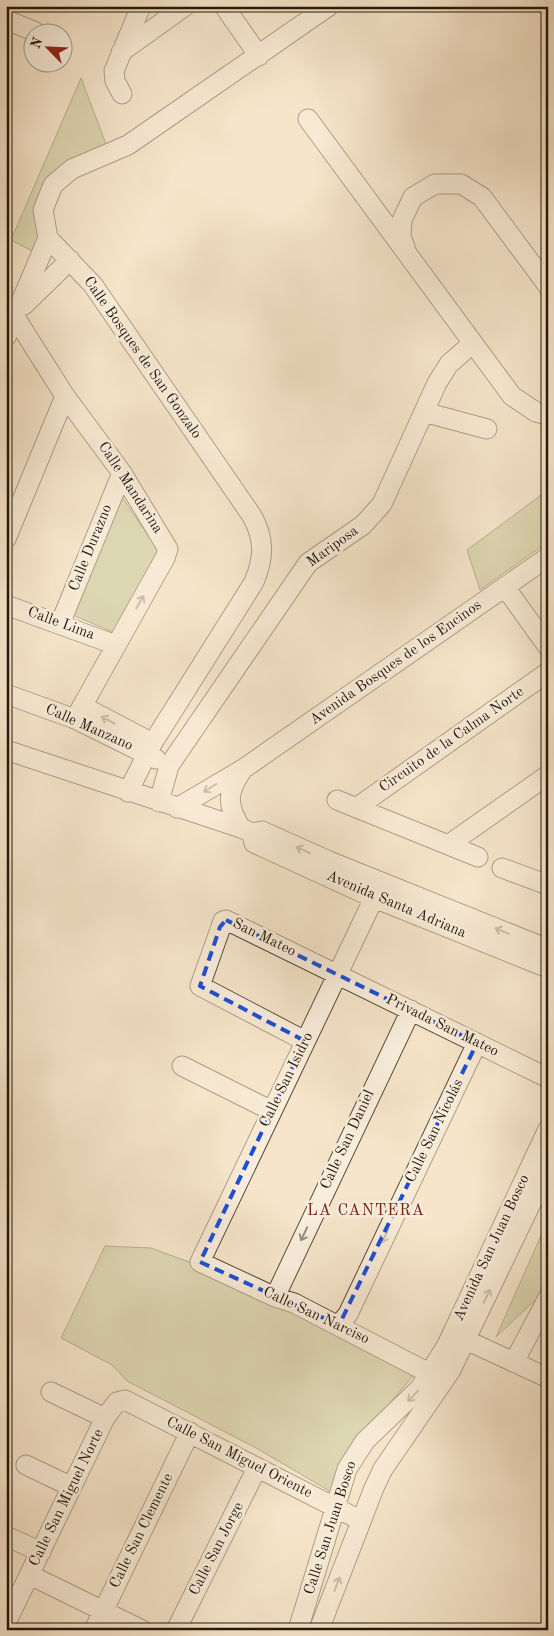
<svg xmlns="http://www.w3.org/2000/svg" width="554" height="1636" viewBox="0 0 554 1636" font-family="'Old Standard TT',serif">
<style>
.green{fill:#bec496;stroke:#706e50}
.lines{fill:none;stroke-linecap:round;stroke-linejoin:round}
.minor-casing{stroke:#584b3a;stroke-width:21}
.minor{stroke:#f9eedd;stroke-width:19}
.oneway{stroke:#998e7e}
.marked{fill:none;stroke:#1d4ed8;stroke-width:4;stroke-dasharray:10 6;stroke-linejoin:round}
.labels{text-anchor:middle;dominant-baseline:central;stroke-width:5;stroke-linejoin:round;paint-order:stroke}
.street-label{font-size:15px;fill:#23180a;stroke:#f9eedd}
.neighbourhood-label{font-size:16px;letter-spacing:1px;fill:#7a1f14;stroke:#f9eedd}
</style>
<rect width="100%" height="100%" fill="#f6e5ca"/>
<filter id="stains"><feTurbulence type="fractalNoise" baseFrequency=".004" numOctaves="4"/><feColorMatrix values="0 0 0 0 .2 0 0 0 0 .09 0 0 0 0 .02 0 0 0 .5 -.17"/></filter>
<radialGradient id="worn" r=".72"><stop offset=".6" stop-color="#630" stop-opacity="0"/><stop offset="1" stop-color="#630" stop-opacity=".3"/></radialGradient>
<path class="green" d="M81 78 106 144 57 176 34 252 11 240Z
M548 490V542L480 590 467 550Z
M122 497 162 556 115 633 68 613Z
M548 1220V1288L496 1337Z
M105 1246 151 1248 203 1267 413 1371V1376L377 1418 333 1493 256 1448 127 1381 112 1365 61 1338Z"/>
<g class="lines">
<defs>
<path id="minor" d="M224 6 259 56
M6 20 34 31
M121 52 185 6
M122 94 115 81 114 71 141 6
M308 119 512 396 536 412 548 415
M405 247 401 237 402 220 413 197 435 184H461L482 197 548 286
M24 305 70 260
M15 317 65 396 122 473 168 549 165 558 75 719
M6 337 48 238
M424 412 487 429
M6 539 65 396
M505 587 548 647
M6 605 116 645
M60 624 122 473
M6 694 75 719 156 759
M82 706 143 738
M6 750 241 828 252 833 262 831 329 861 548 949
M128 792 152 744 254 582C264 558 265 539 252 516L93 285 48 238 43 210 53 185 72 169 128 145 329 6
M337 800 478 857
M159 802 169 766 177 754 308 563 363 525 382 504 437 383 449 364 473 343
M177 808 243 769 548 557
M356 808 548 672
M241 828C226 804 227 792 243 769
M252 833 254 843 374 898 548 968
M448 845 548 775
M502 868 548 885
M374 898 200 1262 275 1297 294 1303 429 1373
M305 1041 200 986 223 921 226 920 548 1078
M182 1066 272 1111
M275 1297 411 1010
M339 1325 348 1314 477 1043
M466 1340 548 1378
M514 1362 548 1298
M51 1392 105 1418
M26 1465 72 1487
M6 1536 41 1552
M30 1575 142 1630
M6 1623 105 1418 117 1402 125 1400 360 1520
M94 1630 190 1432
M176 1630 257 1468
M298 1630 347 1469 365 1441 420 1388 447 1345 548 1129
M319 1630 374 1488 383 1469 451 1370 548 1168"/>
</defs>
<use href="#minor" class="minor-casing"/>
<use href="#minor" class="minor"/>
</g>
<defs><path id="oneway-shaft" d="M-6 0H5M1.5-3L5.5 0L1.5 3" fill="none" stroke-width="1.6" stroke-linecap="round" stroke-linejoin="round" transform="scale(1.25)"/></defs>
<g class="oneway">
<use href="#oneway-shaft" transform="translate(140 602) rotate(-60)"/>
<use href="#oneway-shaft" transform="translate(108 720) rotate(-152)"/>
<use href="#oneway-shaft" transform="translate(210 788) rotate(148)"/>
<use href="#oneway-shaft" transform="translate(303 850) rotate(-156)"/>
<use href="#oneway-shaft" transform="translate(502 931) rotate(-158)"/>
<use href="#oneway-shaft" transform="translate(304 1234) rotate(115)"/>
<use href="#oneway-shaft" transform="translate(385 1236) rotate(116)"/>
<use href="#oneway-shaft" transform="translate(487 1296) rotate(-65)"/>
<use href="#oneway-shaft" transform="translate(413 1396) rotate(134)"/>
<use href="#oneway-shaft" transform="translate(337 1584) rotate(-70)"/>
</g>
<path d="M0 0H554V1636H0ZM226 920 477 1043 339 1325 200 1262 305 1041 200 986 220 927Z" fill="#f6e5ca" fill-opacity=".55" fill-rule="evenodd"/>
<path class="marked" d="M226 920 477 1043 339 1325 200 1262 305 1041 200 986 220 927Z"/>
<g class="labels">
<g class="street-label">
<text transform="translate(142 358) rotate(55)">Calle Bosques de San Gonzalo</text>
<text transform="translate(130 488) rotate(57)">Calle Mandarina</text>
<text transform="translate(333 547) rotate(-36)">Mariposa</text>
<text transform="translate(91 548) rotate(-68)">Calle Durazno</text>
<text transform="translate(61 624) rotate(20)">Calle Lima</text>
<text transform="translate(396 663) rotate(-35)">Avenida Bosques de los Encinos</text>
<text transform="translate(89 728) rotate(24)">Calle Manzano</text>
<text transform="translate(452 740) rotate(-35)">Circuito de la Calma Norte</text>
<text transform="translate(396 905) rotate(23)">Avenida Santa Adriana</text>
<text transform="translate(264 938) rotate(26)">San Mateo</text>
<text transform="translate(442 1026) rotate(26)">Privada San Mateo</text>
<text transform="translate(287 1080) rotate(-64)">Calle San Isidro</text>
<text transform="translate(435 1131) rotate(-64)">Calle San Nicolás</text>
<text transform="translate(348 1140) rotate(-65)">Calle San Daniel</text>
<text transform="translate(492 1248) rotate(-65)">Avenida San Juan Bosco</text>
<text transform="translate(316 1316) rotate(25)">Calle San Narciso</text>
<text transform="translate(239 1458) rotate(27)">Calle San Miguel Oriente</text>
<text transform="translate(67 1498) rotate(-64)">Calle San Miguel Norte</text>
<text transform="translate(331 1528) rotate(-72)">Calle San Juan Bosco</text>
<text transform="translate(142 1531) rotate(-64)">Calle San Clemente</text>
<text transform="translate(217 1549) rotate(-63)">Calle San Jorge</text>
</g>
<g class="neighbourhood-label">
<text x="366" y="1211">LA CANTERA</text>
</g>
</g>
<rect width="554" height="1636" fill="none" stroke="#f6e5ca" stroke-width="25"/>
<rect x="8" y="8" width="539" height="1621" fill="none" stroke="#23180a" stroke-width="2.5"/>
<rect x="12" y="12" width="529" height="1611" fill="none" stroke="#23180a"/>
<g transform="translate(48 48) rotate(294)"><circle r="24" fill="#f9eedd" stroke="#a39889"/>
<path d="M0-4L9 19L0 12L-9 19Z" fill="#8f2418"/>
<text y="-8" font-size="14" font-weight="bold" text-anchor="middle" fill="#23180a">N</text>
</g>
<rect width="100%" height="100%" filter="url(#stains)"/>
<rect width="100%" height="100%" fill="url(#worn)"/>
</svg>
